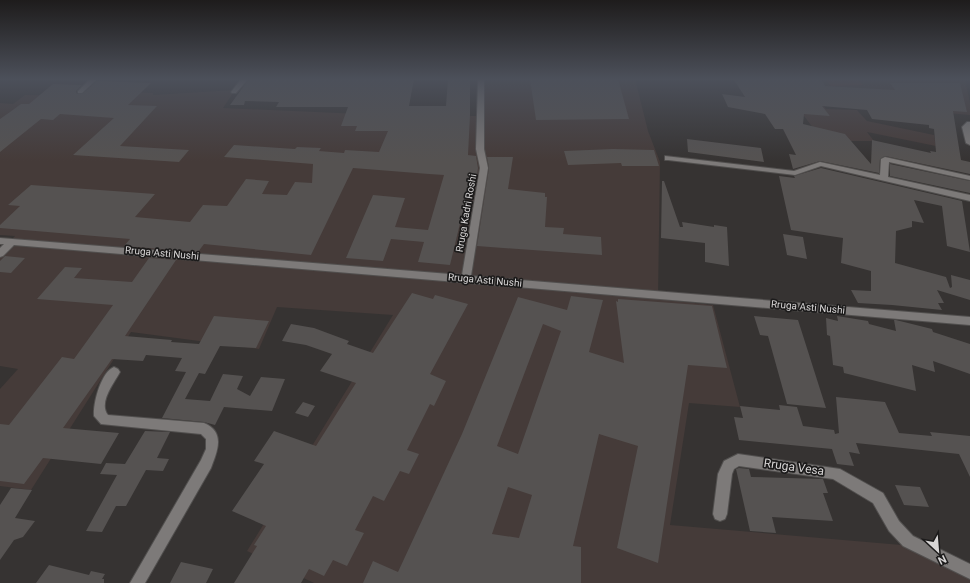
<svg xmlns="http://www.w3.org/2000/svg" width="970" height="583" viewBox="0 0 970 583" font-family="Roboto,sans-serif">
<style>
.built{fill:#453b39}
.green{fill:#5d3932}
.building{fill:#555251;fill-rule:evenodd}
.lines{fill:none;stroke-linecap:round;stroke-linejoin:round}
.street-casing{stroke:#514f4e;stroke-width:2}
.street{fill:#7d7a79;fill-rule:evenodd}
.labels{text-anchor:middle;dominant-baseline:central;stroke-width:3.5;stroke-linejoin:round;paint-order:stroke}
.street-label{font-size:10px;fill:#d7d5d5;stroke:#1c1b1b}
.near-street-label{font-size:12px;fill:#d7d5d5;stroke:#1c1b1b}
</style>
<rect width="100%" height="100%" fill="#363332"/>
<path class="built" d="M477 79H635L648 131 660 162 658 299 713 305 740 407 689 403 670 525 913 546 970 576V583H314L247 551 393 315 277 307 259 349 131 332 31 490 0 486V389L18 369 0 366V252L15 236 0 235V103L13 104 25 95 73 96 85 90 153 93V95L235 90 223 108 406 116H478Z
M776 79H799L826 109 857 110 867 121 934 135 936 146 867 132 874 141H823Z
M822 79H965L970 103V115L901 109 826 88Z"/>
<path class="green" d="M825 79H858L863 85 831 86Z"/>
<path class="building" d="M249 79H414L409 106H446L448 79H470V115L468 155 476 156 478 168 476 183 470 182 450 265 418 262 424 242 391 239 383 261 346 258 373 195 405 198 395 227 428 230 444 175 429 174 353 168 311 255 204 244 198 252 124 246 130 239 0 228V225L20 206 8 205 31 185 155 194 135 217 190 222 203 205 227 206 246 179 269 181 262 194 287 195 295 182 312 183 313 164 224 157 234 145 295 149 297 147 321 148 319 151 344 153 345 150 379 152 388 131H355L357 126H341L348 107H276L279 102 245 101 244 105H230Z
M530 79H618L629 119 536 120Z
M734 80H822L825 86 895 90 890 83H960L967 112 953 111 961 160 970 162V174L885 156 880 159 879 173 820 161 793 169 789 154 796 155 783 129H775L765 114 728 107 722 94 745 97ZM822 106 867 110 872 119 929 125V128L934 129 936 152 930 151 931 153 872 140 871 164 845 134 803 124 804 114 830 116Z
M97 81 151 83 128 105 157 106 120 146 189 150 179 162 73 155 114 118 60 114 53 120 41 119 0 152V119L10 112 21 104H29L53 84 82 85 76 91 77 94H82Z
M687 139 761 148 764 162 688 152Z
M613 149 654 150 659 166H622L621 163 568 165 564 151Z
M487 157H513L508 189 545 193V197H547L545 227 564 228 563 234 601 237 602 255 477 246 489 168Z
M890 164 970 181V193L890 176Z
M821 168 962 201 970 252 947 246 942 206 914 200 924 223 912 221V227L896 231 895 263 946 277 950 288 952 287 951 275 970 280V300L937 290 944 303H938L942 310 892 305 858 303 851 290 871 291V271L841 263 843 238 791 230 779 176 795 178 794 176Z
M662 181H664L680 227H683L682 222 714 227V225L727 227 729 266 705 262V243L661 238Z
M783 234 803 237 807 259 787 255Z
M5 256 25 258 11 273 0 272V261Z
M149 258 176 260 125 336 172 340 171 342 199 344 214 316 269 321 256 348 220 346 205 374 199 373 185 399 210 401 223 374 243 376 237 389 250 396 261 377 285 379 272 411 224 407 215 425 204 422 162 418 186 372 175 371 182 358 146 355 143 361 112 359 63 428 119 433 101 464 43 458 24 484 0 481V424L9 425 62 357 74 359 113 305 37 299 65 267 82 268 74 278 132 282Z
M412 293 433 299 435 295 468 304 430 374 446 381 434 406 430 404 407 450 419 454 409 474 400 471 384 501 373 496 355 530 364 533 347 566 333 560 324 576 309 569 301 583H234L257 546 254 545 266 526 232 511 264 464 254 461 274 431 316 446 356 383 320 371 332 354 306 345 282 341 291 324 314 328 349 341 347 344 373 353Z
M571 296 603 300 589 352 624 363 616 301 618 302V299L712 306 727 368 688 365 658 563 617 548 638 446 599 434 573 546 581 547V583H363L373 561 398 572 462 434 518 297 567 310ZM543 324 561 331 518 454 497 446ZM508 487 532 495 519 538 492 534Z
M754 316 798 320 826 408 787 404 768 336 760 335Z
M837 316 868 321 869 324 896 331 894 320H896L932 329 933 332 970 344V374L933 361 935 372 912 365 916 391 844 373 843 367 833 365 830 336 827 335 826 318 838 321Z
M836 397 885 402 899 433 932 436 930 432 970 436V477L959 454 856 443 860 454 849 452 854 466 837 464 832 449 739 440 734 417 743 418 740 406 780 410 779 405 797 407 803 426 834 430 835 434 839 433Z
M303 402 315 406 308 417 295 413Z
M145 431 170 432 157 458 169 459 163 471 146 470 126 506H116L102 532 86 531 117 475 100 474 106 463 125 464Z
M739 468 749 469 751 477 823 479 828 493H823L833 521 772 517 776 533 750 531 736 469Z
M895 485 920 487 929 507 904 505Z
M11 488 32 490 15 518 35 521 23 537 14 540 0 560V505Z
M181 562 213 569 206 583H170Z
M49 565 89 575 91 571 105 574 102 579H104V583H36Z"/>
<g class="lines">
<defs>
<path id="street" d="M90 79H97L82 93H78V91Z
M241 79H248L236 93H232L231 92Z
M478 79H484V149L488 168 471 276 970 317V325L14 245 3 256 0 257V248L4 244H0V238L462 275 480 168 476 149Z
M967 122H970V145L966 143 962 127Z
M665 156 794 171 820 162 880 175 881 159 885 157 970 176V180L889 162 888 177 970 195V201L821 166 795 175 668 160H665Z
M114 367 118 369 120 372C114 383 98 403 108 415L204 423C226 432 217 452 211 468L145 583H130L201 460 206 449V439L201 434 101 424 94 416C93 403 101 372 114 367Z
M738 454 840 469 883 493 899 521 913 536 970 564V579L903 546 889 531 873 503 833 479 739 466 734 469 732 474 727 514 725 519 720 521 715 519 713 514 718 474 724 461Z"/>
</defs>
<use href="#street" class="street-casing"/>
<use href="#street" class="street"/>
</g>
<linearGradient id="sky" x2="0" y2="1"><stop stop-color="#1e1c1c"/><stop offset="0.49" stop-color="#4c505a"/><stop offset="1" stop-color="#4c505a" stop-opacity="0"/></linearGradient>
<rect width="970" height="161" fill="url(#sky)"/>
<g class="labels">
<g class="street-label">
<text transform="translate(466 213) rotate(-80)">Rruga Kadri Roshi</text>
<text transform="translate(162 253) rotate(5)">Rruga Asti Nushi</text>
<text transform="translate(485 280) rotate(5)">Rruga Asti Nushi</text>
<text transform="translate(808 307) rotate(5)">Rruga Asti Nushi</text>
</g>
<g class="near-street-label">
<text transform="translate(794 467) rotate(8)">Rruga Vesa</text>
</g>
</g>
<g transform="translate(938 551) rotate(154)" stroke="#1c1b1b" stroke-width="3" paint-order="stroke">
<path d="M0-3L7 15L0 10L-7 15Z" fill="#d7d5d5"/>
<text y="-6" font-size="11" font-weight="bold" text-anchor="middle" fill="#d7d5d5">N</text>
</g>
</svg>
